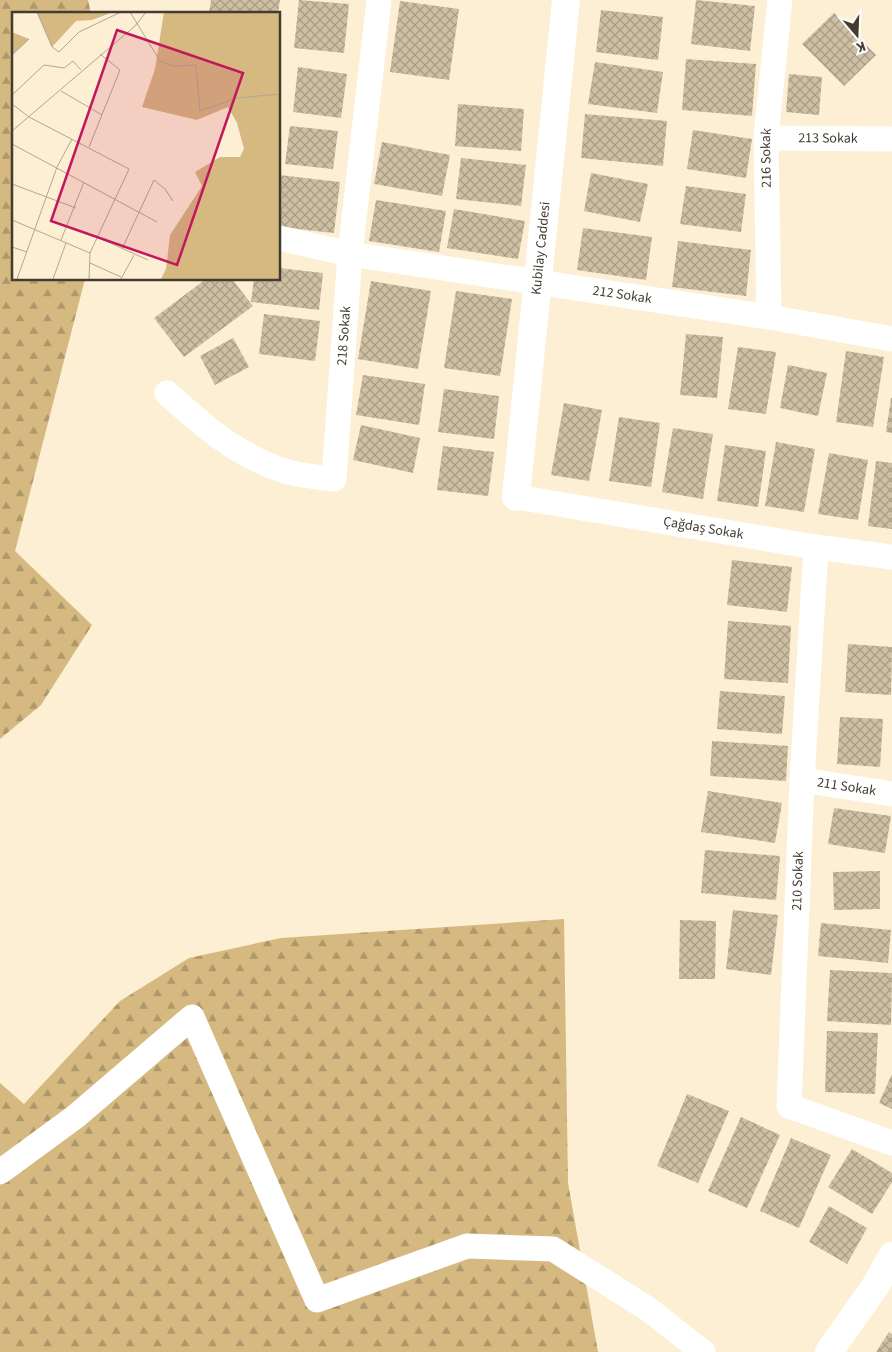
<svg xmlns="http://www.w3.org/2000/svg" width="892" height="1352" viewBox="0 0 892 1352" font-family="'Source Sans 3',sans-serif">
<style>
.forest{fill:url(#forest-firs)}
.building{fill:url(#building-cross-hatch)}
.lines{fill:none;stroke-linecap:round;stroke-linejoin:round}
.street{stroke:#fff;stroke-width:25}
.secondary{stroke:#fff;stroke-width:28}
.labels{text-anchor:middle;dominant-baseline:central;stroke-width:5;stroke-linejoin:round;paint-order:stroke}
.street-label{font-size:14px;fill:#423c31;stroke:#fefefe}
.inset-road{fill:none;stroke:#b2a792;stroke-width:1}
.view{fill:#c2185b;fill-opacity:0.15;stroke:#c2185b;stroke-width:2.5}
.inset-edge{fill:none;stroke:#423c31;stroke-width:2.5}
</style>
<defs>
<pattern id="forest-firs" width="22" height="20" patternUnits="userSpaceOnUse" patternTransform="scale(1.25)"><rect width="22" height="20" fill="#d5b980"/><path d="M5 1l3.5 6h-7zM16 11l3.5 6h-7z" fill="#ae9869"/></pattern>
<pattern id="building-cross-hatch" width="8" height="8" patternUnits="userSpaceOnUse" patternTransform="scale(1.25)"><rect width="8" height="8" fill="#cdbfa4"/><path d="M0 0l8 8M0 8l8-8" fill="none" stroke="#a89c86"/></pattern>
</defs>
<rect width="100%" height="100%" fill="#fdefd3"/>
<path class="forest" d="M0 0H88L91 14H14V279H85L15 551 92 625 41 705 0 739Z
M564 919 568 1183 598 1352H0V1083L24 1104 120 1001 189 958 281 938Z"/>
<path class="building" d="M211 0H280L278 14H209Z
M299 0 349 4 344 53 294 48Z
M696 0 755 6 750 51 691 44Z
M400 1 459 9 449 80 390 72Z
M601 10 663 17 658 60 596 52Z
M834 13 876 55 844 86 802 44Z
M686 59 756 64 752 116 682 110Z
M595 62 663 72 657 113 588 104Z
M298 67 347 74 341 118 293 112Z
M789 74 822 77 819 115 786 112Z
M458 104 524 109 521 151 455 146Z
M585 114 667 121 663 166 581 158Z
M290 126 338 131 333 169 285 164Z
M693 130 752 139 746 178 687 169Z
M382 142 450 155 442 196 374 184Z
M461 158 526 165 521 206 456 199Z
M591 173 648 184 640 222 584 211Z
M279 175 340 182 334 233 279 227Z
M686 186 746 194 741 232 680 224Z
M376 200 446 211 439 252 369 241Z
M454 209 525 221 518 259 447 248Z
M583 228 652 237 646 280 577 270Z
M678 241 751 250 746 296 672 287Z
M279 268 323 273 319 310 251 302 254 279H279Z
M206 279H232L253 306 184 357 154 318Z
M371 281 431 291 418 369 358 359Z
M456 291 512 299 500 376 444 368Z
M264 314 320 321 315 361 259 354Z
M686 334 723 337 717 398 680 395Z
M233 338 249 367 215 385 200 356Z
M738 347 776 352 766 414 728 409Z
M846 351 884 357 873 427 836 422Z
M788 365 827 373 818 416 780 408Z
M363 375 425 384 419 425 356 415Z
M444 389 499 396 494 439 438 432Z
M891 398H892V433L886 432Z
M564 403 602 410 589 481 551 475Z
M619 417 660 423 651 487 609 481Z
M361 425 420 438 413 473 353 460Z
M673 428 713 434 703 499 662 492Z
M776 442 815 449 804 512 765 506Z
M725 445 766 451 758 507 717 501Z
M443 446 494 452 488 496 437 490Z
M829 453 868 460 858 520 818 514Z
M876 461 892 463V529L868 526Z
M732 560 792 567 787 612 727 605Z
M728 621 791 626 788 683 724 679Z
M848 644 892 647 891 695 845 692Z
M720 691 785 696 782 734 717 729Z
M840 717 883 719 880 767 837 764Z
M712 741 788 746 786 781 710 776Z
M708 791 782 803 775 843 701 832Z
M834 808 891 816 885 853 828 844Z
M705 850 780 856 776 900 701 893Z
M880 871V909L834 910 833 872Z
M733 910 778 915 771 975 726 969Z
M680 920 716 921 715 979H679Z
M821 923 891 930 888 963 818 956Z
M830 970 892 973 891 1025 827 1021Z
M827 1031 878 1033 875 1094 825 1092Z
M892 1074V1109L879 1103Z
M687 1094 729 1111 698 1183 657 1166Z
M741 1117 780 1135 747 1208 708 1191Z
M791 1138 831 1155 799 1228 760 1211Z
M852 1149 892 1173V1182L872 1214 828 1187Z
M829 1206 867 1228 847 1264 809 1242Z
M889 1332 892 1334V1352H876Z"/>
<g class="lines">
<g class="street">
<path id="s1" d="M766 138 892 139"/>
<path id="s2" d="M279 238 350 254 769 317 892 339"/>
<path id="s3" d="M769 317 766 138 780 0"/>
<path id="s4" d="M167 393C203 426 240 458 288 472 303 476 319 477 334 479L350 254 379 0"/>
<path id="s5" d="M516 497 816 547 892 557"/>
<path d="M816 547 802 780 789 1106 892 1143"/>
<path id="s6" d="M802 780 892 794"/>
<path d="M0 1172 75 1117 192 1017 317 1300 467 1246 553 1249 648 1309 703 1352"/>
</g>
<g class="secondary">
<path id="s7" d="M516 497 566 0"/>
<path d="M829 1352 876 1285 892 1256"/>
</g>
</g>
<g class="labels">
<g class="street-label">
<text stroke="none"><textPath href="#s1" startOffset="62">213 Sokak</textPath></text>
<text stroke="none"><textPath href="#s3" startOffset="159">216 Sokak</textPath></text>
<text stroke="none"><textPath href="#s7" startOffset="250">Kubilay Caddesi</textPath></text>
<text stroke="none"><textPath href="#s2" startOffset="348">212 Sokak</textPath></text>
<text stroke="none"><textPath href="#s4" startOffset="336">218 Sokak</textPath></text>
<text stroke="none"><textPath href="#s5" startOffset="190">Çağdaş Sokak</textPath></text>
<text stroke="none"><textPath href="#s6" startOffset="45">211 Sokak</textPath></text>
<text transform="translate(798 881) rotate(-88)">210 Sokak</text>
</g>
</g>
<g transform="translate(12 12)">
<rect width="268" height="268" fill="#fdefd3"/>
<path d="M152 0H267V267H149L154 257 158 223 190 174 183 160 208 145H228L232 137 225 111 216 95 185 108 130 95 143 57Z" fill="#d5b980"/>
<path d="M25 0H101L80 8 64 9 40 35ZM0 20 17 27 0 43Z" fill="#d5b980"/>
<path class="inset-road" d="M25 0 40 35 47 40 67 20 109 0M118 0 148 49 160 54 184 53 188 99 225 86 268 82M0 43 17 27M49 79 90 103M0 83 32 53 52 56 61 49 69 58M0 92 17 105 117 157 78 241 77 267M0 119 123 14 134 0M0 132 145 210M77 135 108 58 88 42M0 172 64 196M0 208 78 241M85 225 136 248M49 228 72 170M0 235 15 240M110 237 142 168 153 177 161 189M78 251 109 265M5 267 45 155 60 127M41 267 54 231M109 267 122 243"/>
<path class="view" d="M105 18 231 61 165 253 39 209Z"/>
<rect width="268" height="268" class="inset-edge"/>
</g>
<g transform="translate(857 35) rotate(161)" stroke="#fefefe" stroke-width="4" paint-order="stroke">
<path d="M0-4L9 19L0 12L-9 19Z" fill="#423c31"/>
<text y="-8" font-size="14" font-weight="bold" text-anchor="middle" fill="#423c31">K</text>
</g>
</svg>
